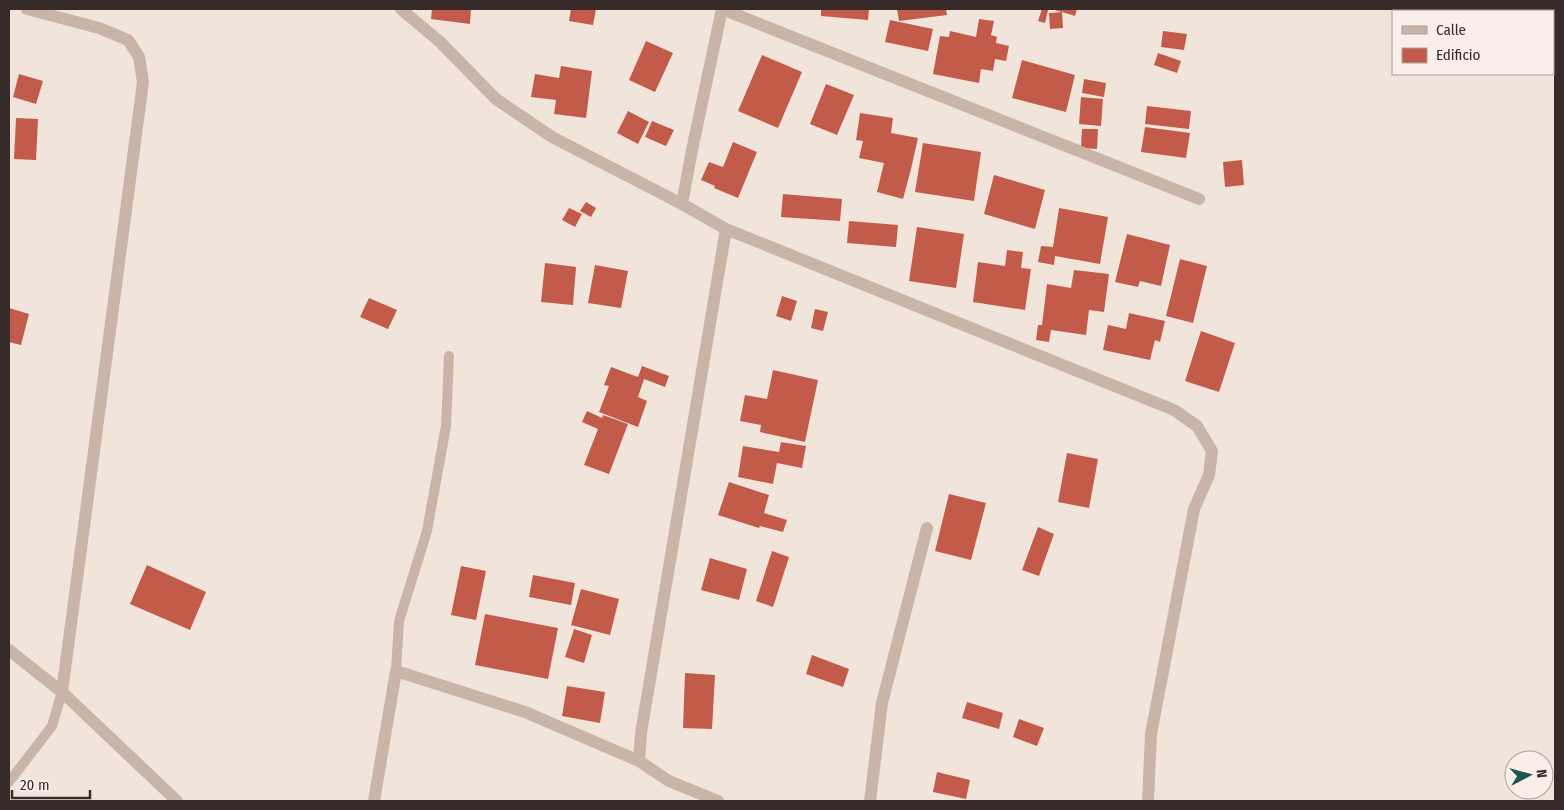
<svg xmlns="http://www.w3.org/2000/svg" width="1564" height="810" viewBox="0 0 1564 810" font-family="'Fira Sans Condensed',sans-serif">
<style>
.building{fill:#c25b49}
.lines{fill:none;stroke-linecap:round;stroke-linejoin:round}
.lane{stroke:#c9b4a8;stroke-width:10}
.street{stroke:#c9b4a8;stroke-width:12}
</style>
<rect width="100%" height="100%" fill="#f1e5db"/>
<path class="building" d="M432 9H471L470 24 431 19Z
M571 9H596L593 25 569 21Z
M821 9H869L868 20 821 16Z
M897 9H946L947 15 899 21Z
M1042 9 1048 10 1045 23 1038 21Z
M1051 9H1077L1075 16 1062 12 1063 28 1050 29 1049 13 1062 12Z
M979 19 994 21 991 35 997 37 996 43 1009 46 1006 61 995 59 993 71 981 69 979 83 933 74 940 36 949 37 950 31 976 37Z
M890 20 933 29 928 51 885 42Z
M1163 31 1187 34 1184 50 1161 47Z
M646 41 673 53 655 92 629 80Z
M1158 53 1181 61 1177 73 1154 65Z
M762 55 802 72 778 128 738 111Z
M1022 60 1075 75 1066 112 1012 98Z
M561 66 592 71 586 118 554 114 556 100 531 97 535 74 559 78Z
M19 74 43 81 36 104 13 97Z
M1084 79 1106 83 1104 97 1082 93Z
M826 84 854 95 837 135 810 124Z
M1081 97 1103 99 1101 126 1079 124Z
M1147 106 1191 111 1189 129 1145 124Z
M628 111 649 122 638 144 617 133Z
M860 113 893 118 891 133 918 138 911 169 903 199 877 192 884 163 859 158 863 141 856 140Z
M16 118 38 119 36 160 14 159Z
M652 121 674 130 666 146 645 137Z
M1145 127 1190 133 1186 158 1141 152Z
M1082 129H1098L1097 149 1081 148Z
M733 142 757 152 738 198 714 188 715 186 701 180 709 162 723 167Z
M923 143 981 152 974 201 915 192Z
M1242 160 1244 185 1225 187 1223 162Z
M994 175 1045 190 1035 229 984 214Z
M783 194 842 199 840 221 781 217Z
M586 202 596 208 591 217 580 211Z
M569 208 582 214 575 227 562 220Z
M1059 208 1108 217 1100 264 1055 256 1054 265 1038 262 1041 246 1053 247Z
M849 221 898 225 896 247 847 243Z
M917 227 964 234 956 288 909 281Z
M1127 234 1170 245 1161 286 1140 281 1138 287 1115 282Z
M1007 250 1023 252 1021 268 1031 269 1025 310 973 302 978 262 1005 266Z
M1180 259 1207 266 1193 323 1166 316Z
M545 263 576 267 573 305 541 302Z
M595 265 628 271 621 308 588 303Z
M1074 270 1109 274 1104 312 1089 310 1086 335 1051 330 1049 342 1036 340 1038 325H1042L1047 284 1071 288Z
M782 296 797 301 791 321 776 316Z
M369 298 397 310 388 329 360 317Z
M9 308 29 314 21 345 9 342Z
M815 309 828 312 823 331 811 328Z
M1129 313 1165 321 1160 342 1155 340 1150 360 1103 350 1108 325 1126 329Z
M1201 331 1235 343 1219 392 1185 381Z
M642 366 669 376 665 387 644 379 638 397 647 401 638 427 599 412 609 386 604 385 611 367 638 377Z
M773 370 818 380 805 442 760 432 761 425 740 421 745 395 767 399Z
M587 411 602 418 603 415 628 424 609 474 584 465 598 429 582 422Z
M781 442 806 446 802 468 777 463 773 484 738 477 743 446 779 452Z
M1067 453 1098 459 1089 508 1058 502Z
M729 482 769 495 764 513 787 520 783 532 760 526 759 528 718 515Z
M949 494 986 503 971 560 935 551Z
M1038 527 1054 534 1039 576 1022 570Z
M772 551 789 557 773 607 756 601Z
M710 558 747 569 739 600 701 590Z
M147 565 206 592 190 630 130 604Z
M461 566 486 571 476 620 451 615Z
M533 575 575 583 571 605 529 597Z
M581 589 619 599 610 635 571 625Z
M485 614 558 628 548 679 475 665Z
M574 629 592 635 584 663 565 657Z
M812 655 849 669 843 687 806 674Z
M685 673 715 675 712 729 683 728Z
M567 686 605 692 600 723 562 716Z
M967 702 1003 713 999 729 962 718Z
M1019 719 1044 728 1037 746 1013 737Z
M937 772 970 780 966 799 933 792Z"/>
<g class="lines">
<path class="lane" d="M396 671 399 621 427 531 446 426 449 356
M9 782 52 726 62 692"/>
<path class="street" d="M27 9 99 28 128 40 139 57 143 82 62 692
M401 9 440 42 496 99 552 137 682 204 726 229 1174 410 1197 426 1212 451 1209 475 1194 509 1151 734 1148 801
M722 9 1199 199
M682 204 692 150 722 9
M9 650 62 692 177 801
M639 761 641 733 726 229
M374 801 396 671 525 712 639 761 669 781 718 801
M870 801 882 703 927 528"/>
</g>
<rect width="1564" height="810" fill="none" stroke="#362b28" stroke-width="20"/>
<rect x="1392" y="10" width="162" height="65" fill="#f9efe8" stroke="#aba19b"/>
<rect x="1402" y="26" width="25" height="8" fill="#c9b4a8" stroke="#aba19b"/>
<text x="1436" y="35" font-size="15" fill="#362b28">Calle</text>
<rect x="1402" y="48" width="25" height="15" fill="#c25b49" stroke="#aba19b"/>
<text x="1436" y="60" font-size="15" fill="#362b28">Edificio</text>
<g transform="translate(1529 775) rotate(84)"><circle r="24" fill="#f9efe8" stroke="#aba19b"/>
<path d="M0-4L9 19L0 12L-9 19Z" fill="#1f5654"/>
<text y="-8" font-size="14" font-weight="bold" text-anchor="middle" fill="#362b28">N</text>
</g>
<path d="M12 790v8h78v-8" fill="none" stroke="#362b28" stroke-width="2.5"/>
<text x="20" y="790" font-size="15" fill="#362b28" stroke="#f9efe8" stroke-width="4" paint-order="stroke">20 m</text>
</svg>
